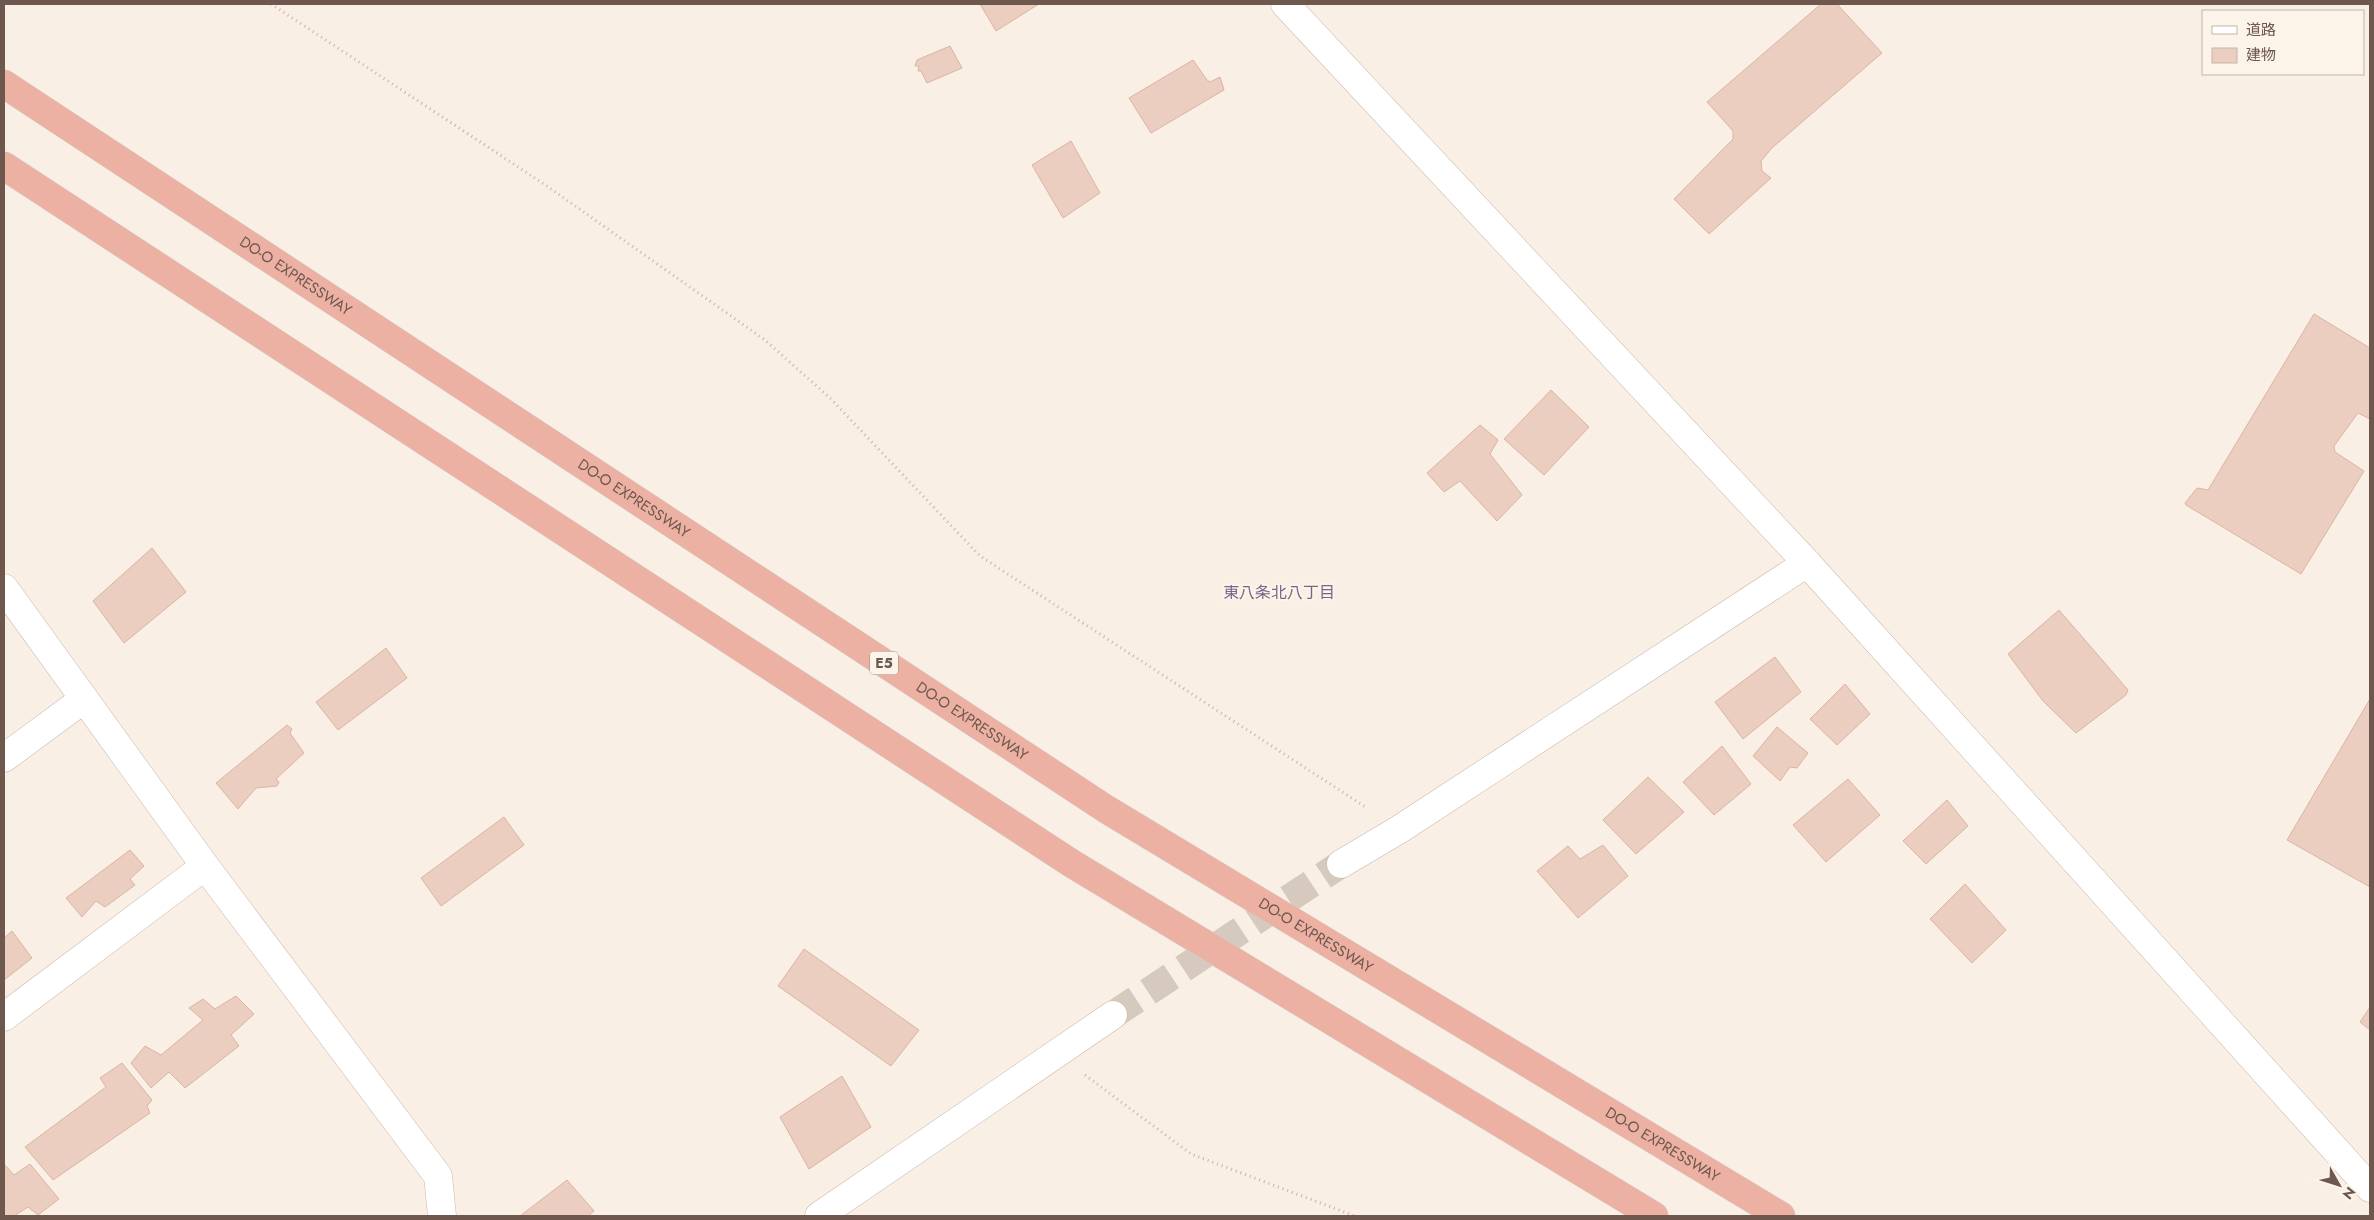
<svg xmlns="http://www.w3.org/2000/svg" width="2374" height="1220" viewBox="0 0 2374 1220" font-family="Jost,'Noto Sans JP',sans-serif">
<style>
.building{fill:#ebcebf;stroke:#dbb4a2}
.lines{fill:none;stroke-linecap:round;stroke-linejoin:round}
.street-tunnel{stroke:#d6c9be;stroke-width:28;stroke-dasharray:28 14;stroke-linecap:butt}
.street-casing{stroke:#c8b7ac;stroke-width:29}
.secondary-casing{stroke:#cdb9ad;stroke-width:29}
.highway-casing{stroke:#d4cdca;stroke-width:29}
.path{stroke:#cfb1a3;stroke-width:3;stroke-dasharray:1 4;stroke-linecap:butt}
.street{stroke:#fff;stroke-width:28}
.secondary{stroke:#fff;stroke-width:28}
.highway{stroke:#ecb1a2;stroke-width:28}
.labels{text-anchor:middle;dominant-baseline:central;stroke-width:4;stroke-linejoin:round;paint-order:stroke}
.shield{fill:#fcf4e9;stroke:#99867c;stroke-width:1}
.shield-label{font-size:14px;font-weight:bold;fill:#6e574d}
.street-label{font-size:15px;fill:#6e574d;stroke:#fcf4e9}
.neighbourhood-label{font-size:16px;fill:#7b658a;stroke:#fcf4e9}
</style>
<rect width="100%" height="100%" fill="#f9efe4"/>
<path class="building" d="M980 4H1039L996 31Z
M1821 4H1837L1882 53 1772 148 1761 161 1762 171 1771 178 1709 234 1674 199 1733 139V131L1707 102Z
M950 46 962 68 927 83 921 71H918L919 66H915L917 60Z
M1193 60 1207 80 1210 82 1220 77 1224 90 1151 133 1129 98Z
M1071 141 1100 193 1063 218 1032 165Z
M2314 314 2370 348V419L2358 413 2334 446 2335 452 2364 471 2301 574 2186 505 2185 503 2197 488 2208 490Z
M1551 390 1589 427 1544 475 1504 439Z
M1480 425 1498 440 1490 454 1522 495 1497 521 1460 481 1444 492 1427 473Z
M152 548 186 592 124 643 93 601Z
M2059 610 2128 690 2126 695 2076 733 2043 701 2008 654Z
M386 648 407 678 338 730 316 702Z
M1775 657 1801 692 1743 739 1715 702Z
M1845 684 1870 714 1837 745 1810 719Z
M2370 699V887L2287 840Z
M287 725 292 729 290 733 304 753 276 779 279 782 277 786 256 788 238 809 216 783Z
M1777 727 1808 753 1797 768 1790 767 1780 781 1753 756Z
M1722 746 1751 784 1714 815 1683 782Z
M1648 777 1684 812 1636 854 1603 820Z
M1848 779 1880 815 1826 862 1793 825Z
M1947 800 1968 826 1926 864 1903 841Z
M504 817 524 845 441 906 421 878Z
M1603 845 1628 876 1578 918 1537 871 1568 846 1580 859Z
M130 850 144 866 130 879 135 885 105 907 96 901 82 917 66 898Z
M1965 884 2006 930 1972 963 1930 919Z
M12 931 32 958 4 980V938Z
M804 949 919 1030 891 1066 778 986Z
M236 996 254 1014 231 1035 239 1046 185 1088 169 1072 151 1088 131 1063 145 1046 161 1055 203 1020 189 1008 203 999 215 1009Z
M2370 1007V1030L2360 1022Z
M122 1063 152 1100 147 1106 150 1113 53 1180 25 1147 106 1087 100 1078Z
M842 1076 871 1127 809 1169 780 1117Z
M4 1164 14 1175 30 1164 59 1199 38 1215 28 1207 14 1216H4Z
M567 1180 594 1211 588 1216H520Z"/>
<g class="lines">
<path class="street-tunnel" d="M1113 1015 1341 864"/>
<defs>
<path id="street" d="M4 758 84 699
M1341 864 1400 829 1807 563
M4 1017 205 866
M819 1216 1113 1015"/>
<path id="secondary" d="M1285 4 1807 563 2370 1188
M4 588 205 866 438 1176 442 1216"/>
<g id="highway">
<path id="s1" d="M4 84 1106 809 1781 1216"/>
<path d="M4 166 1071 863 1654 1216"/>
</g>
</defs>
<use href="#street" class="street-casing"/>
<use href="#secondary" class="secondary-casing"/>
<use href="#highway" class="highway-casing"/>
<path class="path" d="M271 4 544 184 765 340 831 399 980 556 1367 808
M1085 1075 1191 1154 1355 1216"/>
<use href="#street" class="street"/>
<use href="#secondary" class="secondary"/>
<use href="#highway" class="highway"/>
</g>
<g class="labels">
<rect class="shield" x="870" y="651.5" width="28" height="23" rx="4"/>
<g class="shield-label">
<text x="884" y="663">E5</text>
</g>
<g class="street-label">
<text stroke="none"><textPath href="#s1" startOffset="349">DO-O EXPRESSWAY</textPath></text>
<text stroke="none"><textPath href="#s1" startOffset="754">DO-O EXPRESSWAY</textPath></text>
<text stroke="none"><textPath href="#s1" startOffset="1159">DO-O EXPRESSWAY</textPath></text>
<text stroke="none"><textPath href="#s1" startOffset="1564">DO-O EXPRESSWAY</textPath></text>
<text stroke="none"><textPath href="#s1" startOffset="1969">DO-O EXPRESSWAY</textPath></text>
</g>
<g class="neighbourhood-label">
<text x="1279" y="592">東八条北八丁目</text>
</g>
</g>
<rect width="2374" height="1220" fill="none" stroke="#6e574d" stroke-width="10"/>
<rect x="2202" y="10" width="162" height="65" fill="#fcf4e9" stroke="#c3b5ab"/>
<rect x="2212" y="26" width="25" height="8" fill="#ffffff" stroke="#c3b5ab"/>
<text x="2246" y="35" font-size="15" fill="#6e574d">道路</text>
<rect x="2212" y="48" width="25" height="15" fill="#ebcebf" stroke="#c3b5ab"/>
<text x="2246" y="60" font-size="15" fill="#6e574d">建物</text>
<g transform="translate(2339 1185) rotate(129)" stroke="#fcf4e9" stroke-width="4" paint-order="stroke">
<path d="M0-4L9 19L0 12L-9 19Z" fill="#6e574d"/>
<text y="-8" font-size="14" font-weight="bold" text-anchor="middle" fill="#6e574d">N</text>
</g>
</svg>
